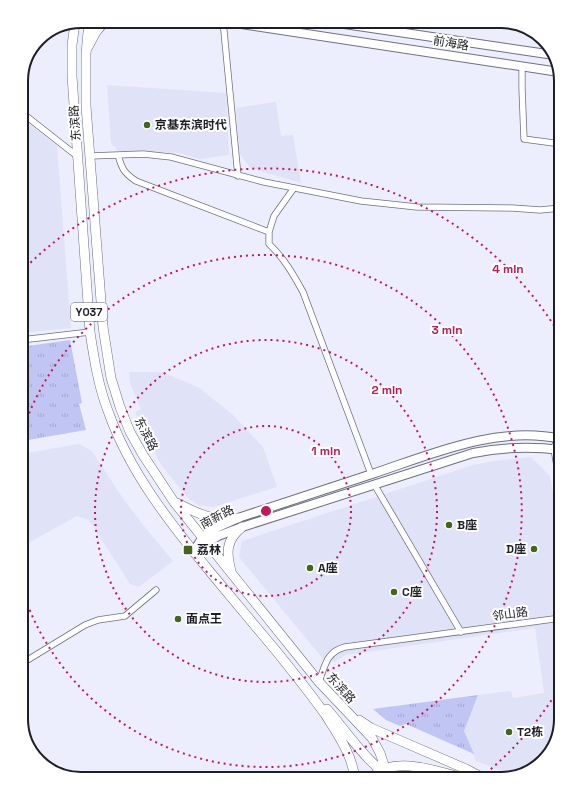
<svg xmlns="http://www.w3.org/2000/svg" width="582" height="800" viewBox="0 0 582 800" font-family="'Space Grotesk','Noto Sans SC',sans-serif">
<style>
.built{fill:#e0e2f8}
.park{fill:url(#park-tufts)}
.lines{fill:none;stroke-linecap:round;stroke-linejoin:round}
.street-casing{stroke:#6e7081;stroke-width:7}
.secondary-casing{stroke:#6e7081;stroke-width:10}
.primary-casing{stroke:#6e7081;stroke-width:10}
.street{stroke:#fff;stroke-width:5.5}
.secondary{stroke:#fff;stroke-width:8}
.primary{stroke:#fff;stroke-width:9}
.ring{fill:none;stroke:#c2185b;stroke-width:2;stroke-dasharray:2 4}
.poi-dot{fill:#44651b;stroke:#fff;stroke-width:1.5}
.labels{text-anchor:middle;dominant-baseline:central;stroke-width:4;stroke-linejoin:round;paint-order:stroke}
.shield{fill:#fff;stroke:#626267;stroke-width:1}
.shield-label{font-size:11px;font-weight:bold;fill:#1e1f26}
.street-label{font-size:12px;fill:#1e1f26;stroke:#fff}
.poi-label{font-size:12px;font-weight:bold;fill:#1e1f26;stroke:#fff;text-anchor:start}
.rim{fill:none;stroke:#1e1f26;stroke-width:2}
.centre{fill:#c2185b;stroke:#fff;stroke-width:2}
.ring-label{font-size:12px;text-anchor:middle;font-weight:bold;fill:#c2185b;stroke:#fff;stroke-width:4;stroke-linejoin:round;paint-order:stroke}
</style>
<defs>
<pattern id="park-tufts" width="24" height="20" patternUnits="userSpaceOnUse"><rect width="24" height="20" fill="#c0c5f3"/><path d="M3 7l-1-3M5 7V3M7 7l1-3M15 17l-1-3M17 17v-4M19 17l1-3" fill="none" stroke="#a5a9d0"/></pattern>
</defs>
<rect width="100%" height="100%" fill="#eceefd"/>
<path class="built" d="M107 85 226 93 229 155 201 159 178 153 118 151 111 143Z
M276 102 281 136 293 135 301 183 250 168 240 154 236 108Z
M21 117 57 146 71 328 21 333Z
M129 372H162L198 387 232 414 263 447 277 487 213 507 198 505 187 497 162 466 153 450 135 412 141 409 130 383Z
M79 444 92 451 122 497 144 526 173 561 139 587 130 584 89 520 77 516 21 547V454Z
M531 457 550 476 561 538V720L553 749 531 771 514 776 476 761 464 731 478 695 511 691 513 698 544 693 535 628 346 655 334 662 323 659 239 557 242 541 473 465 494 461Z"/>
<path class="park" d="M70 340 82 403 79 404 86 430 28 440 21 439V347Z
M478 695 464 731 474 754 406 724 400 726 386 720 373 709Z"/>
<g class="lines">
<defs>
<path id="street" d="M223 21 238 176
M522 66V88L524 139 561 144
M21 112 77 156
M118 155C122 169 124 173 136 181L269 232V244C284 258 293 274 303 292L371 474
M90 156 143 154 171 157 264 182 361 201 417 207 512 208 540 210 561 208
M269 232 274 216 294 188
M21 340 90 332
M557 438 554 449 561 490
M374 484 461 632
M21 664 85 625 98 620 125 616 156 590
M319 682C325 666 326 652 345 647L561 618"/>
<path id="secondary" d="M221 21 559 72
M324 21 554 55
M202 546 218 536 242 527 473 453C503 447 531 446 561 450
M194 552C205 528 217 529 238 518 283 503 327 489 372 474 432 454 497 425 561 439"/>
<path id="primary" d="M89 21 86 54V106L103 327 111 378 120 407 130 432 143 455 174 502 319 682 372 738 380 753 385 768 386 779
M75 23 72 45V76L90 332C94 358 98 385 108 411 130 473 170 523 211 573 233 599 255 626 277 652 294 673 309 692 325 714 338 735 352 754 355 779
M88 47 96 32 105 21
M177 503C200 515 211 520 238 518
M231 571C226 552 226 540 242 527
M327 709C344 728 373 772 396 779
M359 720 371 728 466 769 485 779
M371 779C391 753 440 772 466 779"/>
</defs>
<use href="#street" class="street-casing"/>
<use href="#secondary" class="secondary-casing"/>
<use href="#primary" class="primary-casing"/>
<use href="#street" class="street"/>
<use href="#secondary" class="secondary"/>
<use href="#primary" class="primary"/>
</g>
<g class="ring">
<circle cx="266" cy="511" r="85"/>
<circle cx="266" cy="511" r="171"/>
<path d="M21 436A256 256 0 1 1 21 586"/>
<path d="M561 685A342 342 0 0 1 479 779M22 271A342 342 0 0 1 561 337"/>
</g>
<g class="poi-dot">
<circle cx="147" cy="125" r="4"/>
<circle cx="449" cy="525" r="4"/>
<circle cx="534" cy="549" r="4"/>
<rect x="183" y="545" width="10" height="10" rx="2"/>
<circle cx="310" cy="568" r="4"/>
<circle cx="394" cy="592" r="4"/>
<circle cx="178" cy="619" r="4"/>
<circle cx="509" cy="732" r="4"/>
</g>
<g class="labels">
<rect class="shield" x="71" y="303" width="36" height="18" rx="3"/>
<g class="shield-label">
<text x="89" y="312">Y037</text>
</g>
<g class="street-label">
<text transform="translate(451 43) rotate(9)">前海路</text>
<text transform="translate(75 123) rotate(-94)">东滨路</text>
<text transform="translate(146 434) rotate(63)">东滨路</text>
<text transform="translate(217 517) rotate(-28)">南新路</text>
<text transform="translate(510 614) rotate(-8)">邻山路</text>
<text transform="translate(341 688) rotate(48)">东滨路</text>
</g>
<g class="poi-label">
<text x="155" y="125">京基东滨时代</text>
<text x="457" y="525">B座</text>
<text x="526" y="549" text-anchor="end">D座</text>
<text x="197" y="550">荔林</text>
<text x="318" y="568">A座</text>
<text x="402" y="592">C座</text>
<text x="186" y="619">面点王</text>
<text x="517" y="732">T2栋</text>
</g>
</g>
<path d="M0 0H582V800H0ZM81 28H501A53 53 0 0 1 554 81V719A53 53 0 0 1 501 772H81A53 53 0 0 1 28 719V81A53 53 0 0 1 81 28Z" fill="#fff" fill-rule="evenodd"/>
<path class="rim" d="M81 28H501A53 53 0 0 1 554 81V719A53 53 0 0 1 501 772H81A53 53 0 0 1 28 719V81A53 53 0 0 1 81 28Z"/>
<circle cx="266" cy="511" r="6" class="centre"/>
<g class="ring-label">
<text x="508" y="273">4 min</text>
<text x="447" y="334">3 min</text>
<text x="387" y="394">2 min</text>
<text x="326" y="455">1 min</text>
</g>
</svg>
